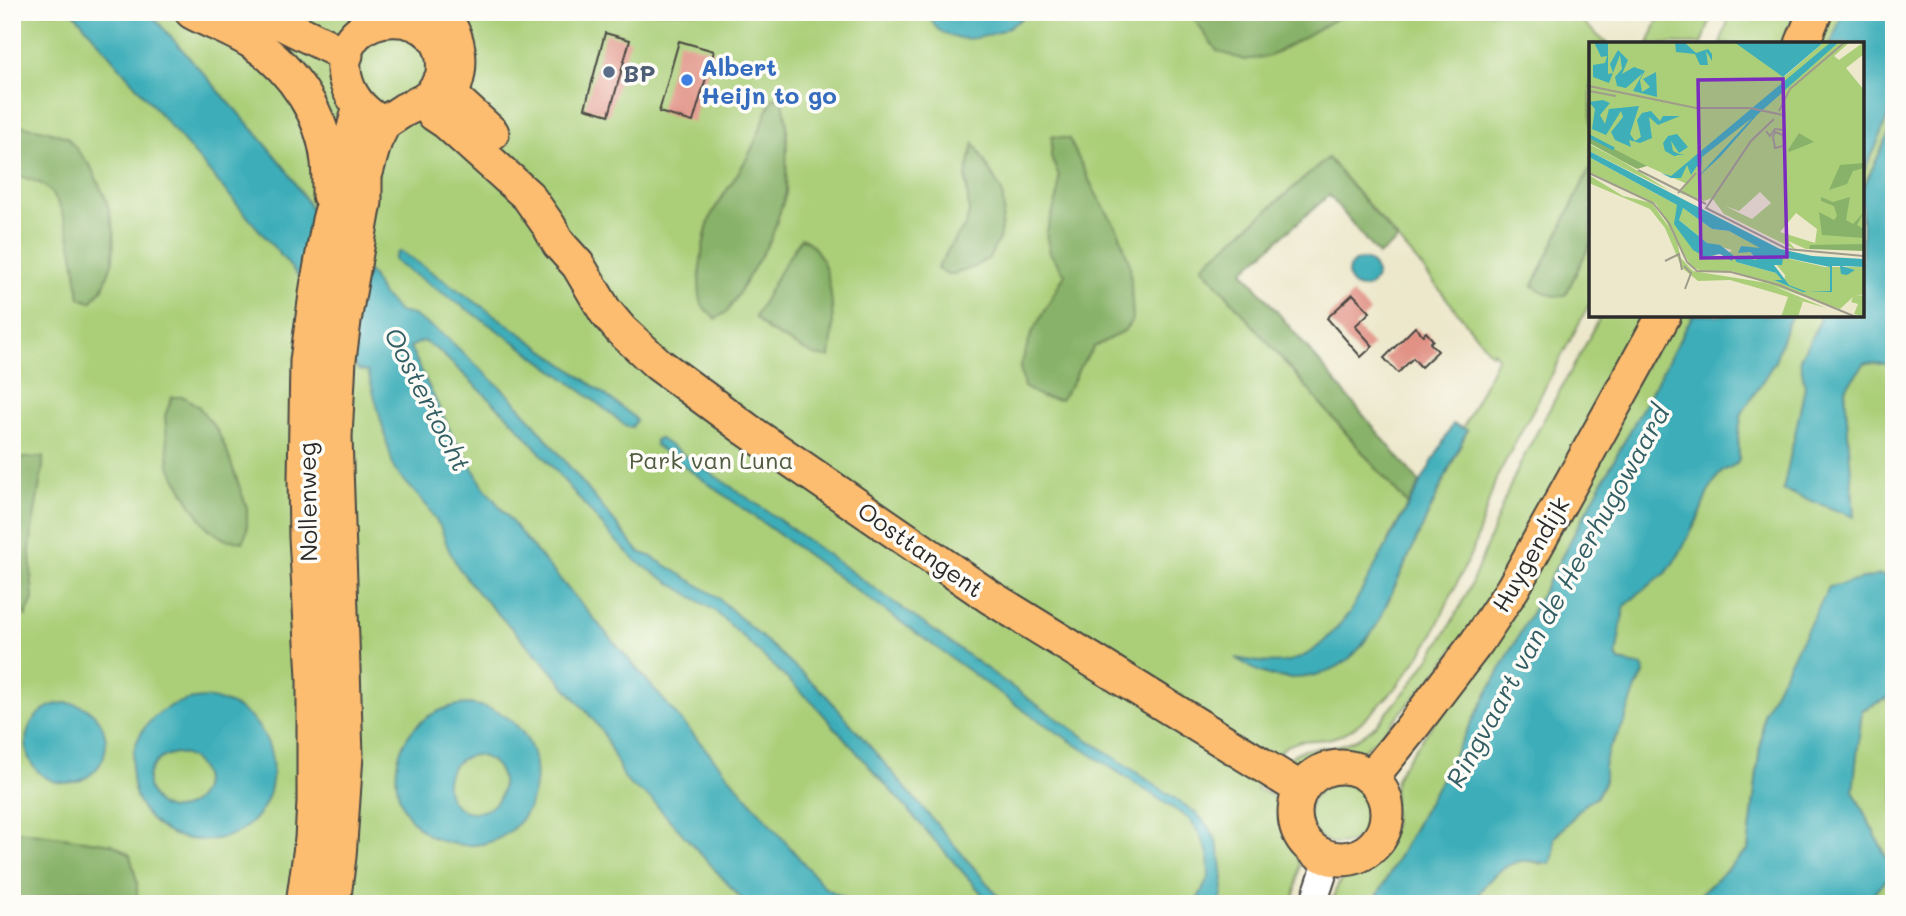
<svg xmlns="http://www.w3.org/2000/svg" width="1906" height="916" viewBox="0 0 1906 916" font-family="Mali,sans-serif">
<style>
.green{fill:#abcf79;stroke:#6b7d52;stroke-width:2;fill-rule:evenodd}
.forest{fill:#88b269;stroke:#5a6e4a;stroke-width:2}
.water{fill:#3eaeb9;stroke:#346c72;stroke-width:2;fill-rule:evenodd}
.building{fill:#e19285}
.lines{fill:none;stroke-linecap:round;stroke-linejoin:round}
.minor-casing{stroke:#484743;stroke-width:30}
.major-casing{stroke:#484743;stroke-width:37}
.minor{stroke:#fff;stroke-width:26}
.major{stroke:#fcbd6f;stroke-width:33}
.service-dot{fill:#5c6f8a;stroke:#fdfcf7;stroke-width:2.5}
.shop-dot{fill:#3f7fe0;stroke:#fdfcf7;stroke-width:2.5}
.labels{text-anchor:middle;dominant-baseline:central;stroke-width:7;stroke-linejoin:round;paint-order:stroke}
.shop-label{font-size:24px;font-weight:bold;fill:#366cbe;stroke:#fdfcf7;text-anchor:start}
.service-label{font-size:24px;font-weight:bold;fill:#4e5e75;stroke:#fdfcf7;text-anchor:start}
.park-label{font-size:24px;fill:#515c42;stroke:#fdfcf7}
.street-label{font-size:24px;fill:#2b2b2b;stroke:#fdfcf7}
.water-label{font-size:26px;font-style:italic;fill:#335f64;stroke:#fdfcf7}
.inset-river{fill:none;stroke:#3eaeb9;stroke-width:3.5}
.inset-road{fill:none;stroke:#9f9c8c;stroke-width:2}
.view{fill:#7b2cbf;fill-opacity:0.15;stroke:#7b2cbf;stroke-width:3.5}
.inset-edge{fill:none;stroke:#2b2b2b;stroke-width:3.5}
</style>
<rect width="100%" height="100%" fill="#fdfcf7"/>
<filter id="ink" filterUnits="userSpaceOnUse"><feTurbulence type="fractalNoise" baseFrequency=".0143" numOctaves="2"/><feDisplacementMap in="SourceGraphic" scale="14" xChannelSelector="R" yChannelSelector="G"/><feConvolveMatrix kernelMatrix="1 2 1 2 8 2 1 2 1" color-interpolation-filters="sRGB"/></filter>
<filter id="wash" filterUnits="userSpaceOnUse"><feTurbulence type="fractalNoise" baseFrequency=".00686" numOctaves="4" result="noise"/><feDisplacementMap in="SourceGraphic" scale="28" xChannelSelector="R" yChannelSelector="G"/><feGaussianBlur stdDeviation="1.57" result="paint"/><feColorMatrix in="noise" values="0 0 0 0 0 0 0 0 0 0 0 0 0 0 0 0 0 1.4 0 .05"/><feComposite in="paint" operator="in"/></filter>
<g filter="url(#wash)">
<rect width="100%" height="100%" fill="#ede8cc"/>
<path class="green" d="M12 12H1572L1607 44H1591V166L1533 286 1566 294 1591 242V301L1496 479 1474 547 1429 642 1396 688 1364 720 1352 729 1341 735 1328 739 1300 741 1286 746 1275 756 1256 789 1267 793 1278 801 1283 813 1286 831 1296 851 1300 865 1293 904H12ZM1328 158 1415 259 1491 354 1493 351 1498 357 1463 428 1467 431 1377 625 1392 549 1387 542 1408 505 1202 266Z
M1661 12H1713L1702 44H1648Z
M1731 12H1800L1787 44H1720Z
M1825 12H1843L1831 44H1812Z
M1894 100V123L1862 190V174L1875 149Z
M1601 315H1649L1516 563 1441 667 1381 735 1361 752 1352 757 1307 765 1290 761 1289 759C1302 744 1326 750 1344 744 1361 739 1375 727 1387 713 1415 681 1442 642 1462 603 1483 562 1496 517 1515 475 1541 420 1574 369 1601 315Z
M1674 315H1693L1373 904H1331C1334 895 1336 886 1342 879 1353 865 1373 864 1385 846 1399 825 1391 809 1394 787 1395 780 1398 774 1402 767L1468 675Z
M1792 315H1819L1820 321 1800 359 1805 387 1784 490 1854 517 1845 389 1865 363 1890 364 1894 361V578L1879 576 1764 712 1748 850 1702 893 1689 904H1473C1481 887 1500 865 1519 861 1526 860 1535 862 1542 864L1554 854V838L1586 803 1597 797 1604 783V766L1608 750 1615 740 1636 688 1640 682 1643 666 1619 661 1616 656 1624 607 1639 593 1666 573 1678 556 1697 521 1708 492 1717 477 1723 471 1736 464 1739 460 1738 434 1742 413 1775 361 1787 325Z
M1894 695V871L1853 791 1862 710Z
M1309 814a30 30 0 1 1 60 0a30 30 0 1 1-60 0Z
M1894 872V904H1863Z"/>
<path class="forest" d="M1189 12H1348L1270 56 1244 60 1217 51Z
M774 97 783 100 787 124 786 193 771 239 728 311 716 319C713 315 707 312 704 308 693 292 704 229 713 212 725 191 740 173 750 152 760 134 764 114 774 97Z
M12 124 45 130 67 137 91 167 106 199 114 230 113 261 103 288 91 302 80 298C74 265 71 205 43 185 35 180 22 177 12 174Z
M1052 136 1069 139 1095 192 1119 232 1130 265 1133 319 1124 331 1094 347 1079 368 1073 382 1060 400 1042 397 1024 387 1020 367 1031 335 1065 274 1050 253 1046 234 1058 195 1059 176 1051 157Z
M974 143 1002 192 1004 210 999 239 989 258 972 268 954 274H948L937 269 948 250 966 224 969 212 966 175Z
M1328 158 1398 240 1378 255 1329 195 1243 271 1420 483 1408 505 1202 266Z
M1591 166V242L1566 294C1555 300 1543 291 1533 286Z
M801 238C836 252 835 326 830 357 811 357 803 349 788 341 773 333 766 331 755 317L781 269Z
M172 397H184L198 406 217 430 226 449 247 508V531L243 542 224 539 208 528 194 509 176 479 169 464 165 416Z
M43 457V466L32 530 30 552 33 599 26 616 12 590V462L24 458Z
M18 831 112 844 130 855 137 882V904H118L116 899C109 896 102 892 95 891 69 886 38 904 12 904V832Z"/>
<path class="water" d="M73 12H149L257 134 286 169 312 210 372 276 381 293 399 312 413 315 445 336 511 397 533 422 639 552 650 556 716 596 826 695 1005 904H991L815 705 715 611 637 562 613 538 514 422 439 351 423 341 410 347 451 433 484 487 528 542 825 888 857 904H746L650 798 629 784 624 777 603 733 592 718 545 663 477 592 458 567 448 548 441 528 427 506 394 469 368 372 358 370 300 278Z
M928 12H1028C1005 38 940 56 928 12Z
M1843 12H1894V100L1875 149 1862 174V44H1831Z
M1894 123V361L1890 364 1865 363 1845 389 1854 517 1783 490 1805 387 1800 359 1820 321 1819 315H1862V190Z
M398 252H402C481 305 560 359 634 417L636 421 632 427H627C555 368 476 314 398 264L394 259Z
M1348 274a14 14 0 1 1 28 0a14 14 0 1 1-28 0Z
M1693 315H1792L1787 325 1775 361 1742 413 1738 434 1739 459 1736 464 1723 471 1717 477 1708 492 1697 520 1678 556 1666 573 1639 593 1624 607 1616 656 1619 661 1643 666 1644 674 1636 688 1623 725 1608 750 1604 766V783L1596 797 1586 803 1554 838V854L1550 863C1541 864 1532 860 1522 861 1502 863 1481 886 1473 904H1373Z
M1453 424 1467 430 1377 625C1370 634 1364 643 1357 651 1335 676 1291 685 1260 672 1252 669 1244 663 1236 658 1295 671 1313 658 1350 612Z
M659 438 764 509 1033 702 1196 813C1202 820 1210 827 1214 836 1221 851 1227 889 1219 904H1195L1209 877 1208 853 1199 833 1188 818 1026 712 656 446 655 440Z
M1880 575 1894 578V695L1862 710 1853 791 1894 872 1863 904H1689L1702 893 1748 850 1764 712 1829 587Z
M203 698C298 705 294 841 202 840 112 840 104 705 203 698ZM176 753C185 754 194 758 199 766 220 800 166 829 150 792 142 772 157 756 176 753Z
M26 743a40 40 0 1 1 80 0a40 40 0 1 1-80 0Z
M467 704C566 712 552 850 463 845 376 840 371 713 467 704ZM475 755C512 759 511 812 474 812 438 811 437 760 475 755Z"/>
<g id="blocks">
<path class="building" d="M605 33 630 40 609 115 585 108Z
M679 41 714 51 693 122 659 112Z
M1353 294 1370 312 1355 326 1373 346 1361 357 1327 318Z
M1415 327 1423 335 1426 332 1433 340 1430 343 1438 351 1421 367 1413 358 1398 373 1384 358Z"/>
</g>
</g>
<g filter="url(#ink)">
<use href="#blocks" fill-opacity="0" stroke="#484743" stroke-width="2"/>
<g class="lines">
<defs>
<path id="minor" d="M1313 904 1328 859"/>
<path id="major" d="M192 12C212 23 236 31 255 44 294 71 323 115 328 162 329 172 329 184 329 195
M258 12 346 55
M438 12C464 35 465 76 445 104
M1802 44 1815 12
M434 114 446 122 528 196 549 226 559 244 578 265 605 311 621 330 658 364 746 429 990 597 1301 789
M377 120C361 110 349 95 345 77 330 1 458 0 442 78L456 100 492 133
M1295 813a46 46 0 1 1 92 0a46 46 0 1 1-92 0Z
M1371 778 1409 731 1477 642 1513 588 1664 315
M303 904 312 839 314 802V677L306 537 305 479 307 361 317 287 329 220 360 106
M333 904 339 857 346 755 335 437 339 359 344 321 365 202V176L375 141 384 123 404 110 423 101 431 95 442 78"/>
</defs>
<use href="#minor" class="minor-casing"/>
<use href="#major" class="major-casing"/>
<use href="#minor" class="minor"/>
<use href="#major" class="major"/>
</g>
</g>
<circle class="service-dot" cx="609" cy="72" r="7"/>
<circle class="shop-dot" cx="687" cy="80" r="7"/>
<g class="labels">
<g class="shop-label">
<text x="701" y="66">Albert<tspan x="701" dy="28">Heijn to go</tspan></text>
</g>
<g class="service-label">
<text x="623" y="72">BP</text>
</g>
<g class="park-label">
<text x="711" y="459">Park van Luna</text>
</g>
<g class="street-label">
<text transform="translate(307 502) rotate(-91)">Nollenweg</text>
<text transform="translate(921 549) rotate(35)">Oosttangent</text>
<text transform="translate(1530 554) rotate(-60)">Huygendijk</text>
</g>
<g class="water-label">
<text transform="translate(428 399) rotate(63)">Oostertocht</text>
<text transform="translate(1557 596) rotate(-61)">Ringvaart van de Heerhugowaard</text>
</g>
</g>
<g transform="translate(1589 42)">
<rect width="275" height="275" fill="#ede8cc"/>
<path d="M0 0H147L196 34 235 0H242L236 6 239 9 250 0H261L245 14 250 18 275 0V12L257 26 275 48V202L217 207 138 172 199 199 207 208 135 172 123 156 115 159 91 151 98 142 0 98ZM171 150 182 161 163 177 136 164 150 169ZM207 171 228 187 226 201 191 190ZM0 102 33 119 81 149 0 109ZM0 115 88 163V182L103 206 133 216 143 208 118 201 89 177 94 166 123 187 140 189 188 214 236 225H275V252L267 254 275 253V275L265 272 269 262 262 260 264 255 251 267 143 229 114 230 102 224 67 162 0 130ZM152 204 176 209 196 233 195 241 185 238H194L187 231 147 220V215L167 219 173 218 166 217 161 210H150ZM0 133 34 154 63 161 88 197 91 215 104 229 178 241 237 266 141 238 109 239 93 226 76 186 61 167 0 141ZM199 255 214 259 209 275H192Z" fill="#abcf79" fill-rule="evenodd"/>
<path d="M210 91 225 100 200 110 199 108ZM1 95 25 107 58 124 48 127 0 101ZM275 121V126L264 129 258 142 240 148 251 123ZM232 155 244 160 261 155 257 178 264 182 275 170 268 183 275 187V196L233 193 230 170 245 178 248 174 245 164 232 159ZM275 202V209L220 207 221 203Z" fill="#88b269"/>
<path d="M5 0H19V32L24 31 21 22 29 8 39 18 33 32 45 25 56 29 51 38 53 50 61 45 54 37 67 30 68 55 44 49 54 31 37 46 28 44 26 35 33 27 31 13 20 41 4 35V23L16 21 18 14 12 15ZM86 0H95L107 11 119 7 123 12V19L117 9 119 23H111L106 12 87 10ZM145 0H235L194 35ZM242 0H250L168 73 131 115 108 136 163 76 113 115 112 127 108 124 102 133 98 123 92 136H82L72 131 82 134ZM14 58 21 61 11 73 16 82 20 67 50 64 41 92 46 99 52 95 48 78 53 71 62 69 71 79 74 74H91L69 83 60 75 63 96 51 101 40 98 42 105 26 98 22 90 34 75 32 69 17 93 3 87 6 67 0 60ZM88 92 99 105 90 111 82 99 84 109 90 112H96L85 114 76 109 74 101 79 94ZM0 109 191 207 223 214 275 217V225L252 224 266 228 258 233 252 232 251 224H243V250H214L185 238H193L187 231 147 220 146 215 168 218 161 210 149 211 152 204 171 206 140 189 123 187 94 166 90 178 118 201 131 203 144 213 143 219 131 212 116 215 104 208 85 182 88 163 0 115ZM189 214 241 225V249L218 250 200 243 185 223H193L194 217Z" fill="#3eaeb9" fill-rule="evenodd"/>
<path class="inset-river" d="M0 94 25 107"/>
<path class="inset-road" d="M0 44 107 66H161L194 73M0 49 27 54M190 69 201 47 256 0M185 77 162 99 117 166 198 207 275 214M177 89 181 94 186 87 195 88M184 95 186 90 194 93 195 104 186 106 184 95M49 128 117 162M0 131 64 161 80 181 98 220 108 229 142 230 190 243 267 275M89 151 107 131M76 219 90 212 93 228M95 224 102 231 96 247"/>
<path class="view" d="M194 37 198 215 112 216 109 38Z"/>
<rect width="275" height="275" class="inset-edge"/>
</g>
<rect width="1906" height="916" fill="none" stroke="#fdfcf7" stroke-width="42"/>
</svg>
